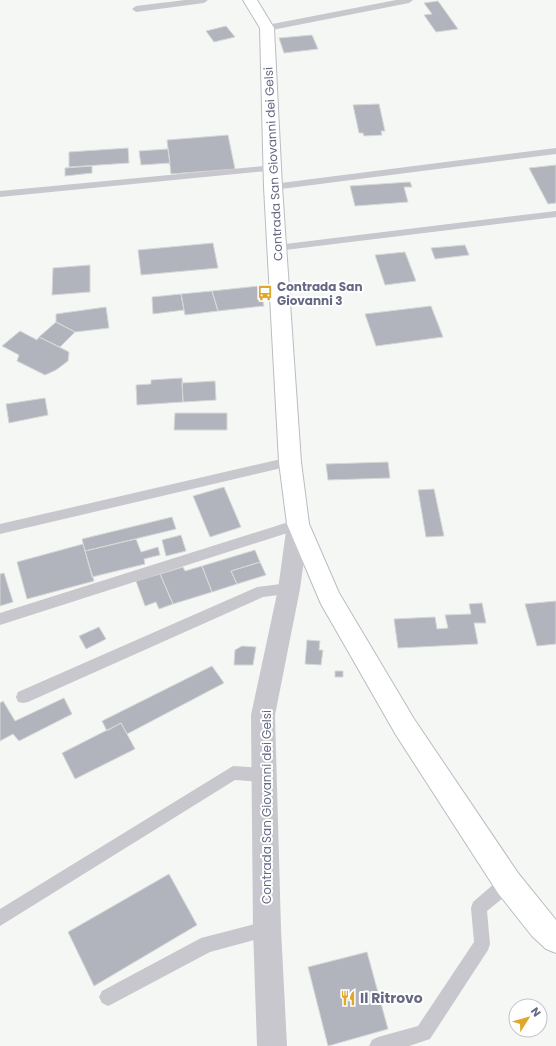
<svg xmlns="http://www.w3.org/2000/svg" width="556" height="1046" viewBox="0 0 556 1046" font-family="Poppins,sans-serif">
<style>
.building{fill:#b1b3bd;stroke:#d7d8d6}
.lines{fill:none;stroke-linecap:round;stroke-linejoin:round}
.secondary-casing{stroke:#bbbcc3;stroke-width:2}
.lane{fill:#c7c7cd;fill-rule:evenodd}
.street{fill:#c7c7cd;fill-rule:evenodd}
.secondary{fill:#fff;fill-rule:evenodd}
.labels{text-anchor:middle;dominant-baseline:central;stroke-width:4;stroke-linejoin:round;paint-order:stroke}
.street-label{font-size:12px;fill:#666984;stroke:#fff}
.poi-label{font-size:12px;font-weight:bold;fill:#666984;stroke:#fff;text-anchor:start}
.near-poi-label{font-size:14px;font-weight:bold;fill:#666984;stroke:#fff;text-anchor:start}
</style>
<rect width="100%" height="100%" fill="#f5f7f4"/>
<path class="building" d="M438 1 458 29 436 32 424 15 432 14 424 3Z
M226 26 235 37 214 42 206 31Z
M312 35 318 49 284 53 279 38Z
M379 104 385 131H381L382 135 364 136 363 133H359L353 105Z
M228 135 235 169 171 174 167 140Z
M128 148 129 163 69 167V152Z
M168 149 170 163 141 165 139 151Z
M556 165V203L548 204 529 168Z
M92 166V173L65 176V168Z
M410 182 412 187H404L408 202 355 206 350 186Z
M213 243 218 268 141 275 138 250Z
M465 245 469 255 435 259 431 248Z
M405 252 416 281 385 285 375 255Z
M90 265V292L52 295 53 268Z
M259 286 264 306 218 311 212 291Z
M212 291 218 311 185 315 181 294Z
M181 294 184 310 153 314 152 297Z
M431 306 443 337 376 346 365 314Z
M106 307 109 328 75 332 56 322V314Z
M56 322 75 332 60 347 39 337Z
M20 331 37 340 39 337 69 352 68 361 56 370 45 375 17 361 19 355 2 346Z
M182 378 183 402 137 405 136 385 151 384V380Z
M215 381 216 400 183 402 182 383Z
M45 398 48 415 9 423 6 404Z
M175 413H227V430H174Z
M388 462 390 478 328 480 326 464Z
M224 487 241 527 210 537 193 496Z
M434 489 444 536 426 537 418 490Z
M172 517 176 529 85 551 82 539Z
M181 535 186 551 166 556 162 540Z
M136 539 141 552 158 547 160 555 144 559 145 564 92 577 85 551Z
M83 544 94 581 27 599 17 562Z
M255 550 260 562 231 571 237 584 212 592 202 566Z
M260 562 266 575 237 584 231 571Z
M202 566 212 592 173 604 160 574 183 567 185 571Z
M4 573 13 602 0 606V574Z
M160 574 173 604 159 609 156 602 145 606 136 581Z
M556 601V644L537 646 525 604Z
M482 603 486 623H474L478 644 398 648 394 619 435 617 437 629 448 628 445 615 471 614 469 604Z
M99 627 106 639 86 649 79 636Z
M307 640 320 641 319 650H323L321 665 305 664Z
M242 646 256 647 253 665H234L235 650Z
M212 666 224 683 127 734 121 723 107 731 102 721Z
M335 671H343V677H335Z
M64 698 72 714 19 741 13 734 0 741V703L3 701 15 721Z
M121 723 135 749 75 779 62 753Z
M169 874 197 925 94 986 68 932Z
M367 952 388 1029 328 1046 308 967Z"/>
<g class="lines">
<defs>
<path id="secondary" d="M243 0H257L274 28 282 187 301 462 309 524 339 593 414 719 518 873 556 920V953L546 949 532 936 498 893 396 735 321 604 287 524 279 462 264 187 260 28Z"/>
</defs>
<use href="#secondary" class="secondary-casing"/>
<path class="lane" d="M185 0H208L204 3 136 12 132 9 136 6Z
M396 0H413L409 3 267 31 263 28 267 25Z
M556 148V154L273 190 268 187 273 184Z
M274 165 277 166 279 168 277 170 0 197V191Z
M556 211V217L277 251 272 248 277 245Z
M290 457 294 459 296 462 294 465 0 534V524Z
M298 519 303 520 305 524 303 528 0 625V613Z
M289 583 294 585 296 589 294 593 263 597 28 702 23 703 18 702 16 697 18 692 257 587Z
M233 766 265 768 270 770 273 775 270 780 265 782 235 780 0 926V909Z
M508 875 514 877 516 883 514 889 487 911 490 944 488 950 430 1039 409 1046H369L372 1040 378 1037 418 1026 474 942 471 908 473 902 502 877Z
M267 921 273 923 275 929 273 935 210 952 114 1003 108 1006 102 1003 99 997 102 991 201 938Z"/>
<path class="street" d="M298 515 306 518 309 524 300 589 275 715 281 929 287 1046H257L253 929 251 715 278 589 287 524 290 518Z"/>
<use href="#secondary" class="secondary"/>
</g>
<defs>
<symbol id="bus-bare" viewBox="-9 -9 18 18"><path d="M-5-6H5V4H4V6H2V4H-2V6H-4V4H-5ZM-3.5-4V0h7V-4ZM-3.5 1.2v1.5H-2V1.2ZM2 1.2v1.5H3.5V1.2Z" fill="#e0a82b" stroke="#fff" stroke-width="2.5" paint-order="stroke"/></symbol>
<symbol id="restaurant-bare" viewBox="-9 -9 18 18"><path d="M-5-6h1v4h1v-4h1v4h1v-4h1v5L-1.5 .5V6h-2V.5L-5-1ZM5-6V6H3V1.5H1.5Q1.5-4 5-6Z" fill="#e0a82b" stroke="#fff" stroke-width="2.5" paint-order="stroke"/></symbol>
</defs>
<g fill-rule="evenodd">
<use href="#bus-bare" x="254" y="282" width="22" height="22"/>
<use href="#restaurant-bare" x="337" y="987" width="22" height="22"/>
</g>
<g class="labels">
<g class="street-label">
<text transform="translate(273 164) rotate(-93)">Contrada San Giovanni dei Gelsi</text>
<text transform="translate(266 807) rotate(-90)">Contrada San Giovanni dei Gelsi</text>
</g>
<g class="poi-label">
<text x="277" y="286">Contrada San<tspan x="277" dy="14">Giovanni 3</tspan></text>
</g>
<g class="near-poi-label">
<text x="360" y="998">Il Ritrovo</text>
</g>
</g>
<g transform="translate(528 1018) rotate(53)"><circle r="19" fill="#ffffff" stroke="#c2c3ce"/>
<path d="M0-3L7 15L0 10L-7 15Z" fill="#e0a82b"/>
<text y="-6" font-size="11" font-weight="bold" text-anchor="middle" fill="#666984">N</text>
</g>
</svg>
